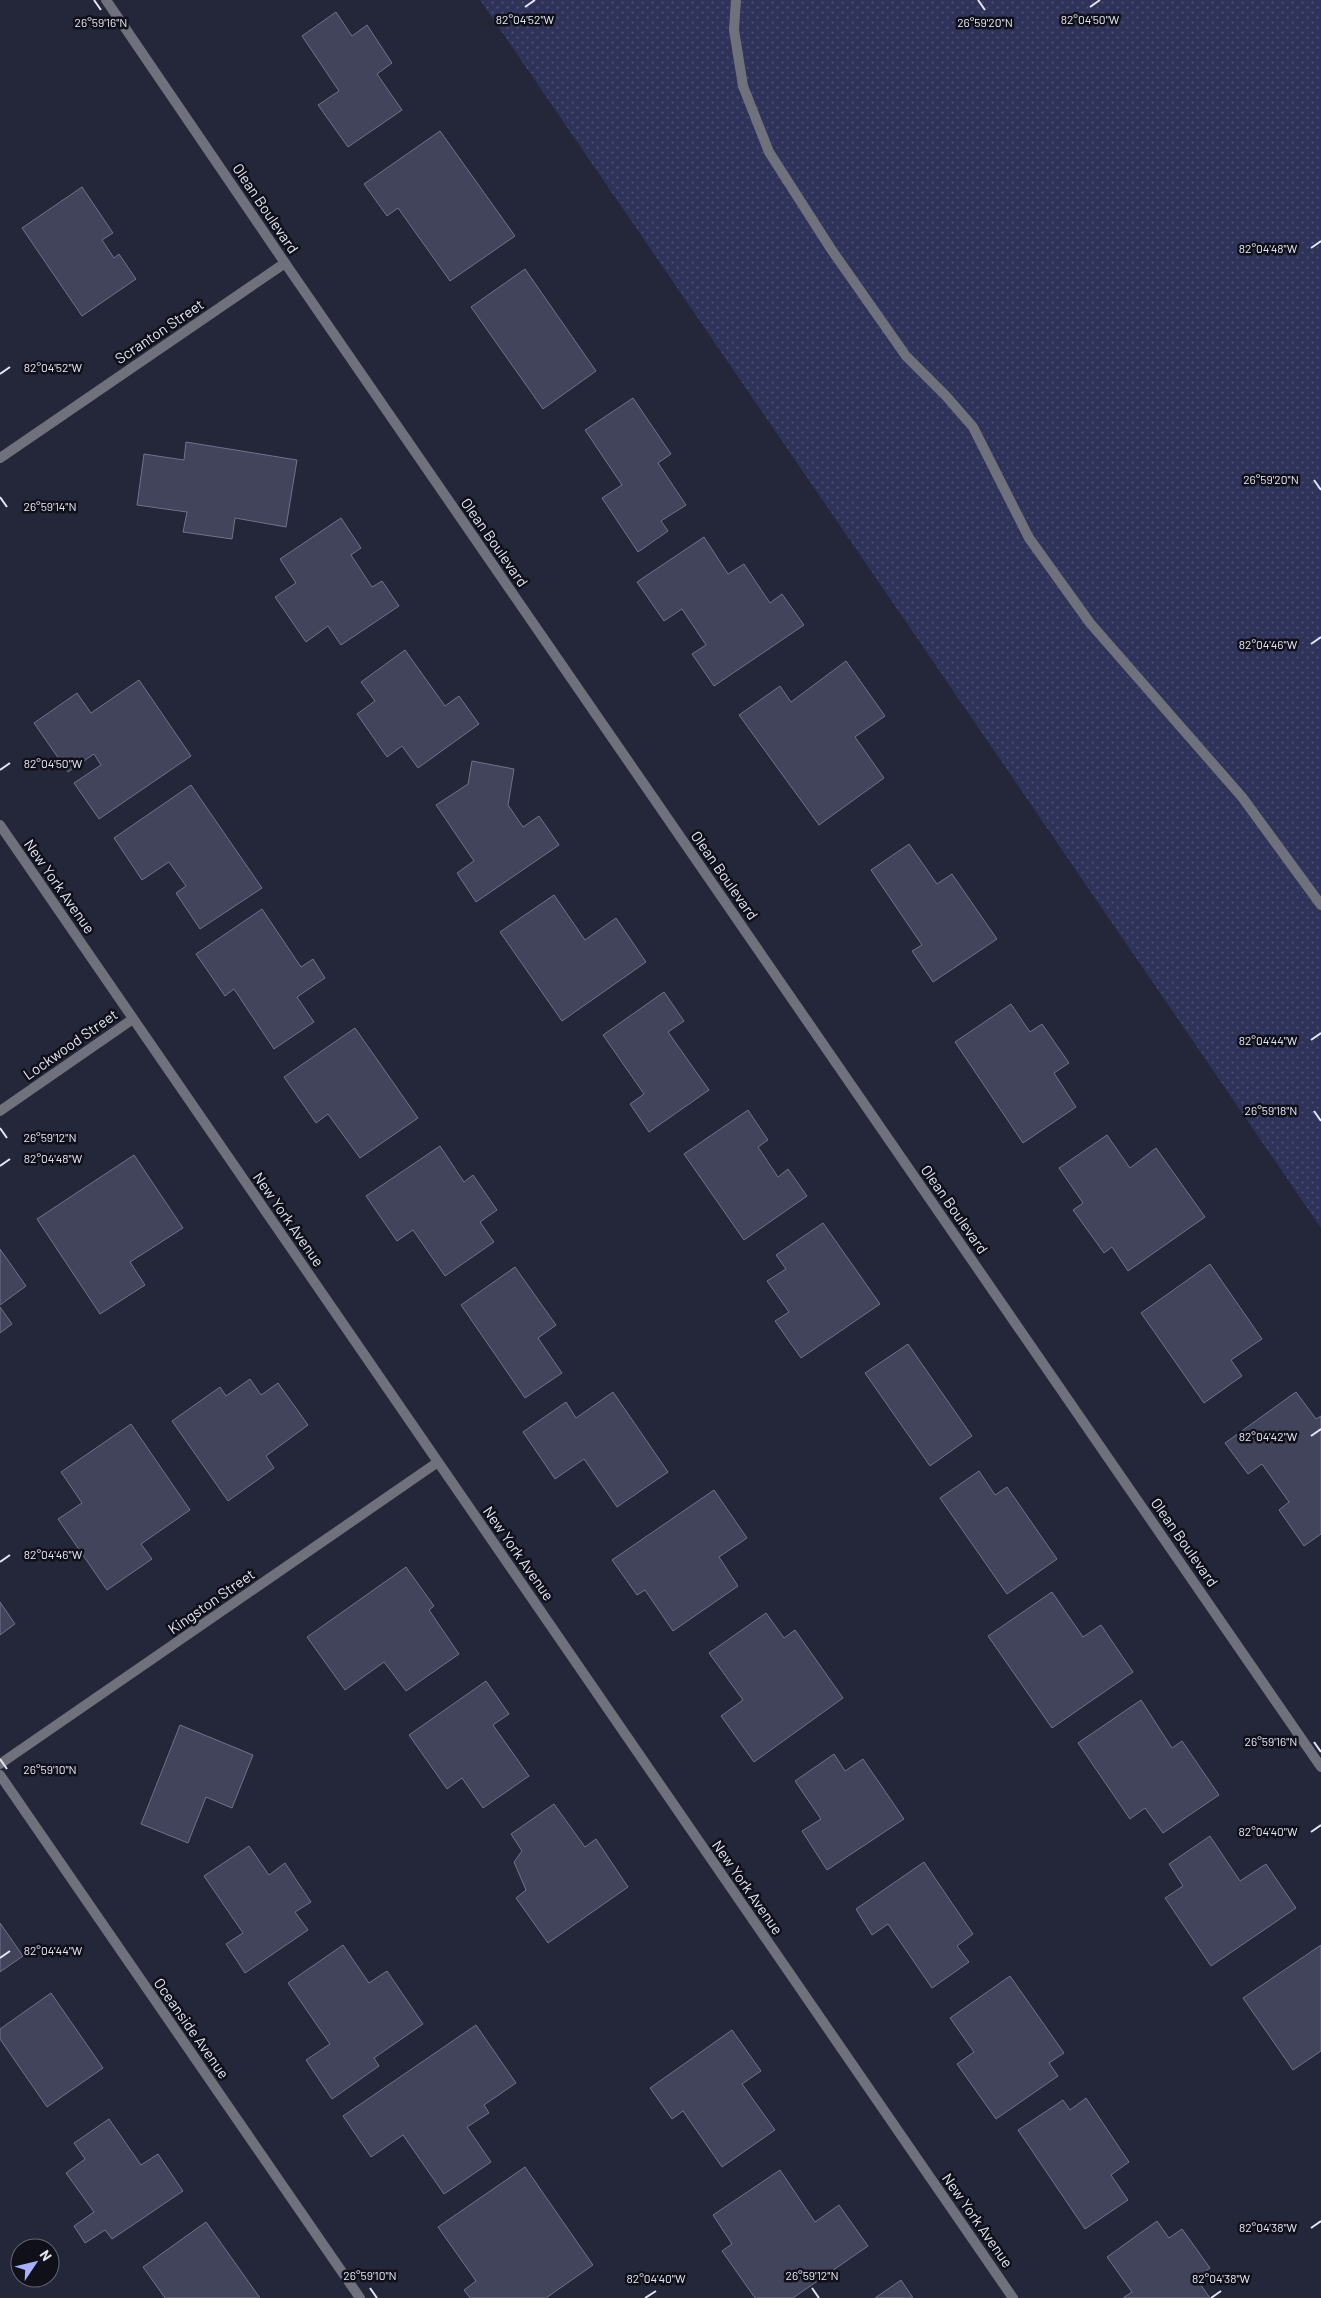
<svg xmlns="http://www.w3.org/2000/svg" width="1321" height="2298" viewBox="0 0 1321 2298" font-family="Barlow,sans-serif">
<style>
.grass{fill:url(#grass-dots)}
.building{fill:#41445a;stroke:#70738b}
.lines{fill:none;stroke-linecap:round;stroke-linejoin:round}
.service{stroke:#6f717c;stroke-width:10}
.minor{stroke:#6f717c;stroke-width:10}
.tertiary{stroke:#6f717c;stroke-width:10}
.ticks{fill:none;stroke:#e4e6f4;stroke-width:2}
.labels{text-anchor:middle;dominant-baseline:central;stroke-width:5;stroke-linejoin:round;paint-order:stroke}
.street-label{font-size:15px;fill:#e4e6f4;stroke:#0f1019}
.ticks-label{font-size:12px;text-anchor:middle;fill:#e4e6f4;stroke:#0f1019;stroke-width:5;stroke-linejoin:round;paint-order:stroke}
</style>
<defs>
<pattern id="grass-dots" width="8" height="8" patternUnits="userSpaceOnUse" patternTransform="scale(1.25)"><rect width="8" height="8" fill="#2f3259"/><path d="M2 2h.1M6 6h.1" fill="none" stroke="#4d5071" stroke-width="1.8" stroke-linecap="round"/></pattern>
</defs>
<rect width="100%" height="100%" fill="#24263a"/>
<path class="grass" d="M480 0H1321V1228Z"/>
<path class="building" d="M336 12 352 36 367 25 392 63 377 74 402 110 348 147 318 105 339 91 302 36Z
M440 131 515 236 450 281 398 208 387 216 364 184Z
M82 187 113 233 102 240 114 258 119 254 136 279 82 316 22 228Z
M525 269 596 371 543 409 471 307Z
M633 398 671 454 658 463 686 505 661 521 668 531 638 552 602 498 622 485 585 430Z
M186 442 297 460 286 527 235 518 232 539 183 532 187 512 137 505 144 454 184 460Z
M341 518 361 548 351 555 372 587 382 581 399 606 341 645 328 626 306 642 275 597 296 583 280 559Z
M704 537 728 574 744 564 770 603 782 594 804 625 714 686 692 654 706 645 682 609 664 621 637 582Z
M405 650 445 706 459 696 479 724 418 768 402 746 387 757 357 714 375 701 361 682Z
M846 661 885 716 855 737 884 778 819 825 739 715 780 686 791 702Z
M139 680 191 756 99 819 74 783 101 765 94 754 68 772 34 723 77 693 91 713Z
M472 761 514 769 508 805 523 827 539 816 559 845 476 902 457 873 474 861 436 805 468 784Z
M191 785 262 888 200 929 176 893 186 886 169 862 142 880 114 838Z
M909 844 937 884 952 874 997 939 933 982 912 951 922 945 871 870Z
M554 895 585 940 616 918 646 962 562 1021 500 932Z
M262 909 301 967 313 959 325 978 297 997 314 1022 274 1049 234 989 225 996 196 954Z
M664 992 684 1021 668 1032 709 1090 649 1132 630 1104 644 1094 603 1035Z
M1011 1004 1030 1032 1042 1024 1069 1063 1054 1073 1076 1107 1023 1143 955 1042Z
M355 1028 418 1118 360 1158 328 1114 316 1123 284 1077Z
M748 1110 768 1140 758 1147 778 1177 788 1169 807 1196 744 1240 684 1154Z
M1107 1135 1130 1168 1156 1148 1205 1217 1128 1271 1112 1247 1104 1253 1073 1210 1083 1203 1059 1168Z
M440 1146 464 1182 473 1175 497 1210 480 1222 494 1242 445 1276 413 1230 397 1241 366 1196Z
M134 1155 183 1228 130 1262 145 1285 100 1314 37 1219Z
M823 1223 880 1304 801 1358 775 1321 789 1312 767 1281 786 1269 776 1255Z
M0 1249 26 1286 0 1305Z
M1210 1264 1262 1339 1231 1360 1242 1376 1204 1403 1141 1313Z
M515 1267 556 1325 538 1338 562 1373 525 1398 461 1305Z
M0 1307 12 1324 0 1333Z
M908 1344 972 1436 930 1466 865 1373Z
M250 1379 261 1395 278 1383 308 1425 266 1456 274 1468 228 1501 172 1421 220 1387 226 1396Z
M613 1392 668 1472 617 1507 584 1459 555 1479 523 1432 566 1402 576 1418Z
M1296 1392 1316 1419 1321 1416V1534L1304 1546 1279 1510 1289 1502 1262 1464 1248 1474 1225 1443Z
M131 1424 190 1510 141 1544 152 1559 107 1590 58 1519 82 1503 61 1472Z
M979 1471 995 1495 1007 1487 1057 1559 1007 1594 940 1498Z
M714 1490 747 1538 719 1557 738 1586 673 1631 645 1590 637 1595 612 1560Z
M406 1567 434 1606 429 1610 459 1654 406 1691 384 1662 345 1690 307 1637Z
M1052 1592 1083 1637 1101 1625 1133 1672 1052 1728 988 1636Z
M0 1602 15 1624 0 1635Z
M766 1613 784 1638 795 1630 843 1698 754 1762 721 1716 743 1700 709 1653Z
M486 1681 509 1714 493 1725 529 1776 483 1808 462 1778 447 1789 409 1735Z
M1141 1700 1172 1748 1182 1741 1219 1795 1163 1833 1145 1808 1130 1819 1078 1743Z
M180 1725 253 1755 232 1808 206 1797 188 1843 141 1824Z
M834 1754 845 1771 863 1759 904 1819 827 1870 802 1831 821 1819 795 1781Z
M554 1804 585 1847 596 1839 628 1887 548 1943 516 1898 526 1890 514 1862 522 1851 511 1834Z
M1210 1836 1240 1881 1266 1864 1296 1908 1211 1966 1165 1898 1183 1886 1169 1864Z
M249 1846 269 1875 285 1863 311 1902 295 1912 308 1930 245 1973 226 1944 243 1933 204 1876Z
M924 1862 973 1934 957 1946 969 1962 932 1988 888 1924 872 1935 856 1909Z
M0 1923 23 1956 0 1972Z
M343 1945 369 1983 387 1971 423 2024 374 2058 379 2066 332 2099 306 2060 330 2044 288 1983Z
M1321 1945V2051L1293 2070 1243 1998Z
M1010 1976 1064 2053 1049 2063 1058 2076 996 2119 957 2064 974 2052 950 2018Z
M51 1993 103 2068 47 2107 0 2039V2029Z
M476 2025 516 2083 484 2105 489 2113 467 2127 491 2162 444 2194 403 2135 371 2157 343 2116Z
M732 2030 761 2071 742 2084 775 2130 722 2167 683 2111 672 2119 650 2088Z
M1086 2098 1129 2162 1111 2175 1128 2200 1085 2229 1018 2130 1063 2100 1070 2110Z
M109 2119 141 2165 158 2154 183 2191 112 2239 105 2230 85 2243 74 2226 94 2212 66 2173 85 2159 74 2143Z
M525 2167 593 2265 546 2298H470L464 2290 476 2281 438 2227Z
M780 2170 815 2222 839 2205 868 2246 793 2298H755L722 2251 732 2244 713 2215Z
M1157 2221 1169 2238 1182 2229 1210 2268 1196 2278 1210 2298H1123L1132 2292 1107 2257Z
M206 2222 260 2298H165L143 2267Z
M901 2280 913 2298H875Z"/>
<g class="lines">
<path class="service" d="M736 0 734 30 743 86 769 152 831 249 906 356 946 396 973 427 1029 538 1090 623 1242 797 1321 905"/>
<path class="minor" d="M0 458 285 263
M0 825 1013 2298
M0 1111 133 1019
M0 1764 438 1462
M0 1775 360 2298"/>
<path class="tertiary" d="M106 0 285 263 1321 1767"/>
</g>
<path class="ticks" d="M94 0 101 10M978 0 985 10M525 7 535 0M1090 7 1100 0M1311 248 1321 241M0 374 10 367M1314 480 1321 490M0 497 7 507M1311 644 1321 637M0 770 10 763M1311 1040 1321 1033M1314 1111 1321 1121M0 1128 7 1138M0 1166 10 1159M1311 1436 1321 1429M0 1562 10 1555M1314 1742 1321 1752M0 1759 7 1769M1311 1832 1321 1825M0 1958 10 1951M1311 2228 1321 2221M370 2288 377 2298M812 2288 819 2298M645 2298 656 2291M1211 2298 1221 2291"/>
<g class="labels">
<g class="street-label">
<text transform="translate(266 208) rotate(56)">Olean Boulevard</text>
<text transform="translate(159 331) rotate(-34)">Scranton Street</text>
<text transform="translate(495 542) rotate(55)">Olean Boulevard</text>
<text transform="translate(725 875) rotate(55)">Olean Boulevard</text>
<text transform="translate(60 886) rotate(55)">New York Avenue</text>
<text transform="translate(70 1044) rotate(-35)">Lockwood Street</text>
<text transform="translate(955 1209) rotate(55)">Olean Boulevard</text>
<text transform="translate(289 1219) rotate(55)">New York Avenue</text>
<text transform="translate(1185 1542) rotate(55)">Olean Boulevard</text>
<text transform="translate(519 1553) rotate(55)">New York Avenue</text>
<text transform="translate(211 1601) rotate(-35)">Kingston Street</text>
<text transform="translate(748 1887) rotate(55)">New York Avenue</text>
<text transform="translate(192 2028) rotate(55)">Oceanside Avenue</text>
<text transform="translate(978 2220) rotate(55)">New York Avenue</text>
</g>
</g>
<g class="ticks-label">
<text x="1090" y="24">82°04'50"W</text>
<text x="525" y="24">82°04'52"W</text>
<text x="101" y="27">26°59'16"N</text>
<text x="985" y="27">26°59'20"N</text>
<text x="1268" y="253">82°04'48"W</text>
<text x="53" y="372">82°04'52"W</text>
<text x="1271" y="484">26°59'20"N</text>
<text x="50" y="511">26°59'14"N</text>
<text x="1268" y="649">82°04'46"W</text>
<text x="53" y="768">82°04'50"W</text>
<text x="1268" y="1045">82°04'44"W</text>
<text x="1271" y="1115">26°59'18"N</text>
<text x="50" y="1142">26°59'12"N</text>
<text x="53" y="1163">82°04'48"W</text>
<text x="1268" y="1441">82°04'42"W</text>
<text x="53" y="1559">82°04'46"W</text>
<text x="1271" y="1746">26°59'16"N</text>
<text x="50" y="1774">26°59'10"N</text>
<text x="1268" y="1836">82°04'40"W</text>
<text x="53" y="1955">82°04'44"W</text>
<text x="1268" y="2232">82°04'38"W</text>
<text x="370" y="2280">26°59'10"N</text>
<text x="812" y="2280">26°59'12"N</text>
<text x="656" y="2283">82°04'40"W</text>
<text x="1221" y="2283">82°04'38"W</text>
</g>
<g transform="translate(35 2263) rotate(55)"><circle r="24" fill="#0f1019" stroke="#646671"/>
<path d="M0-4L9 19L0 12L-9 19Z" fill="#a8b0fc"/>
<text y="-8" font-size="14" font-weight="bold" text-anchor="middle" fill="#e4e6f4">N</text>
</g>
</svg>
